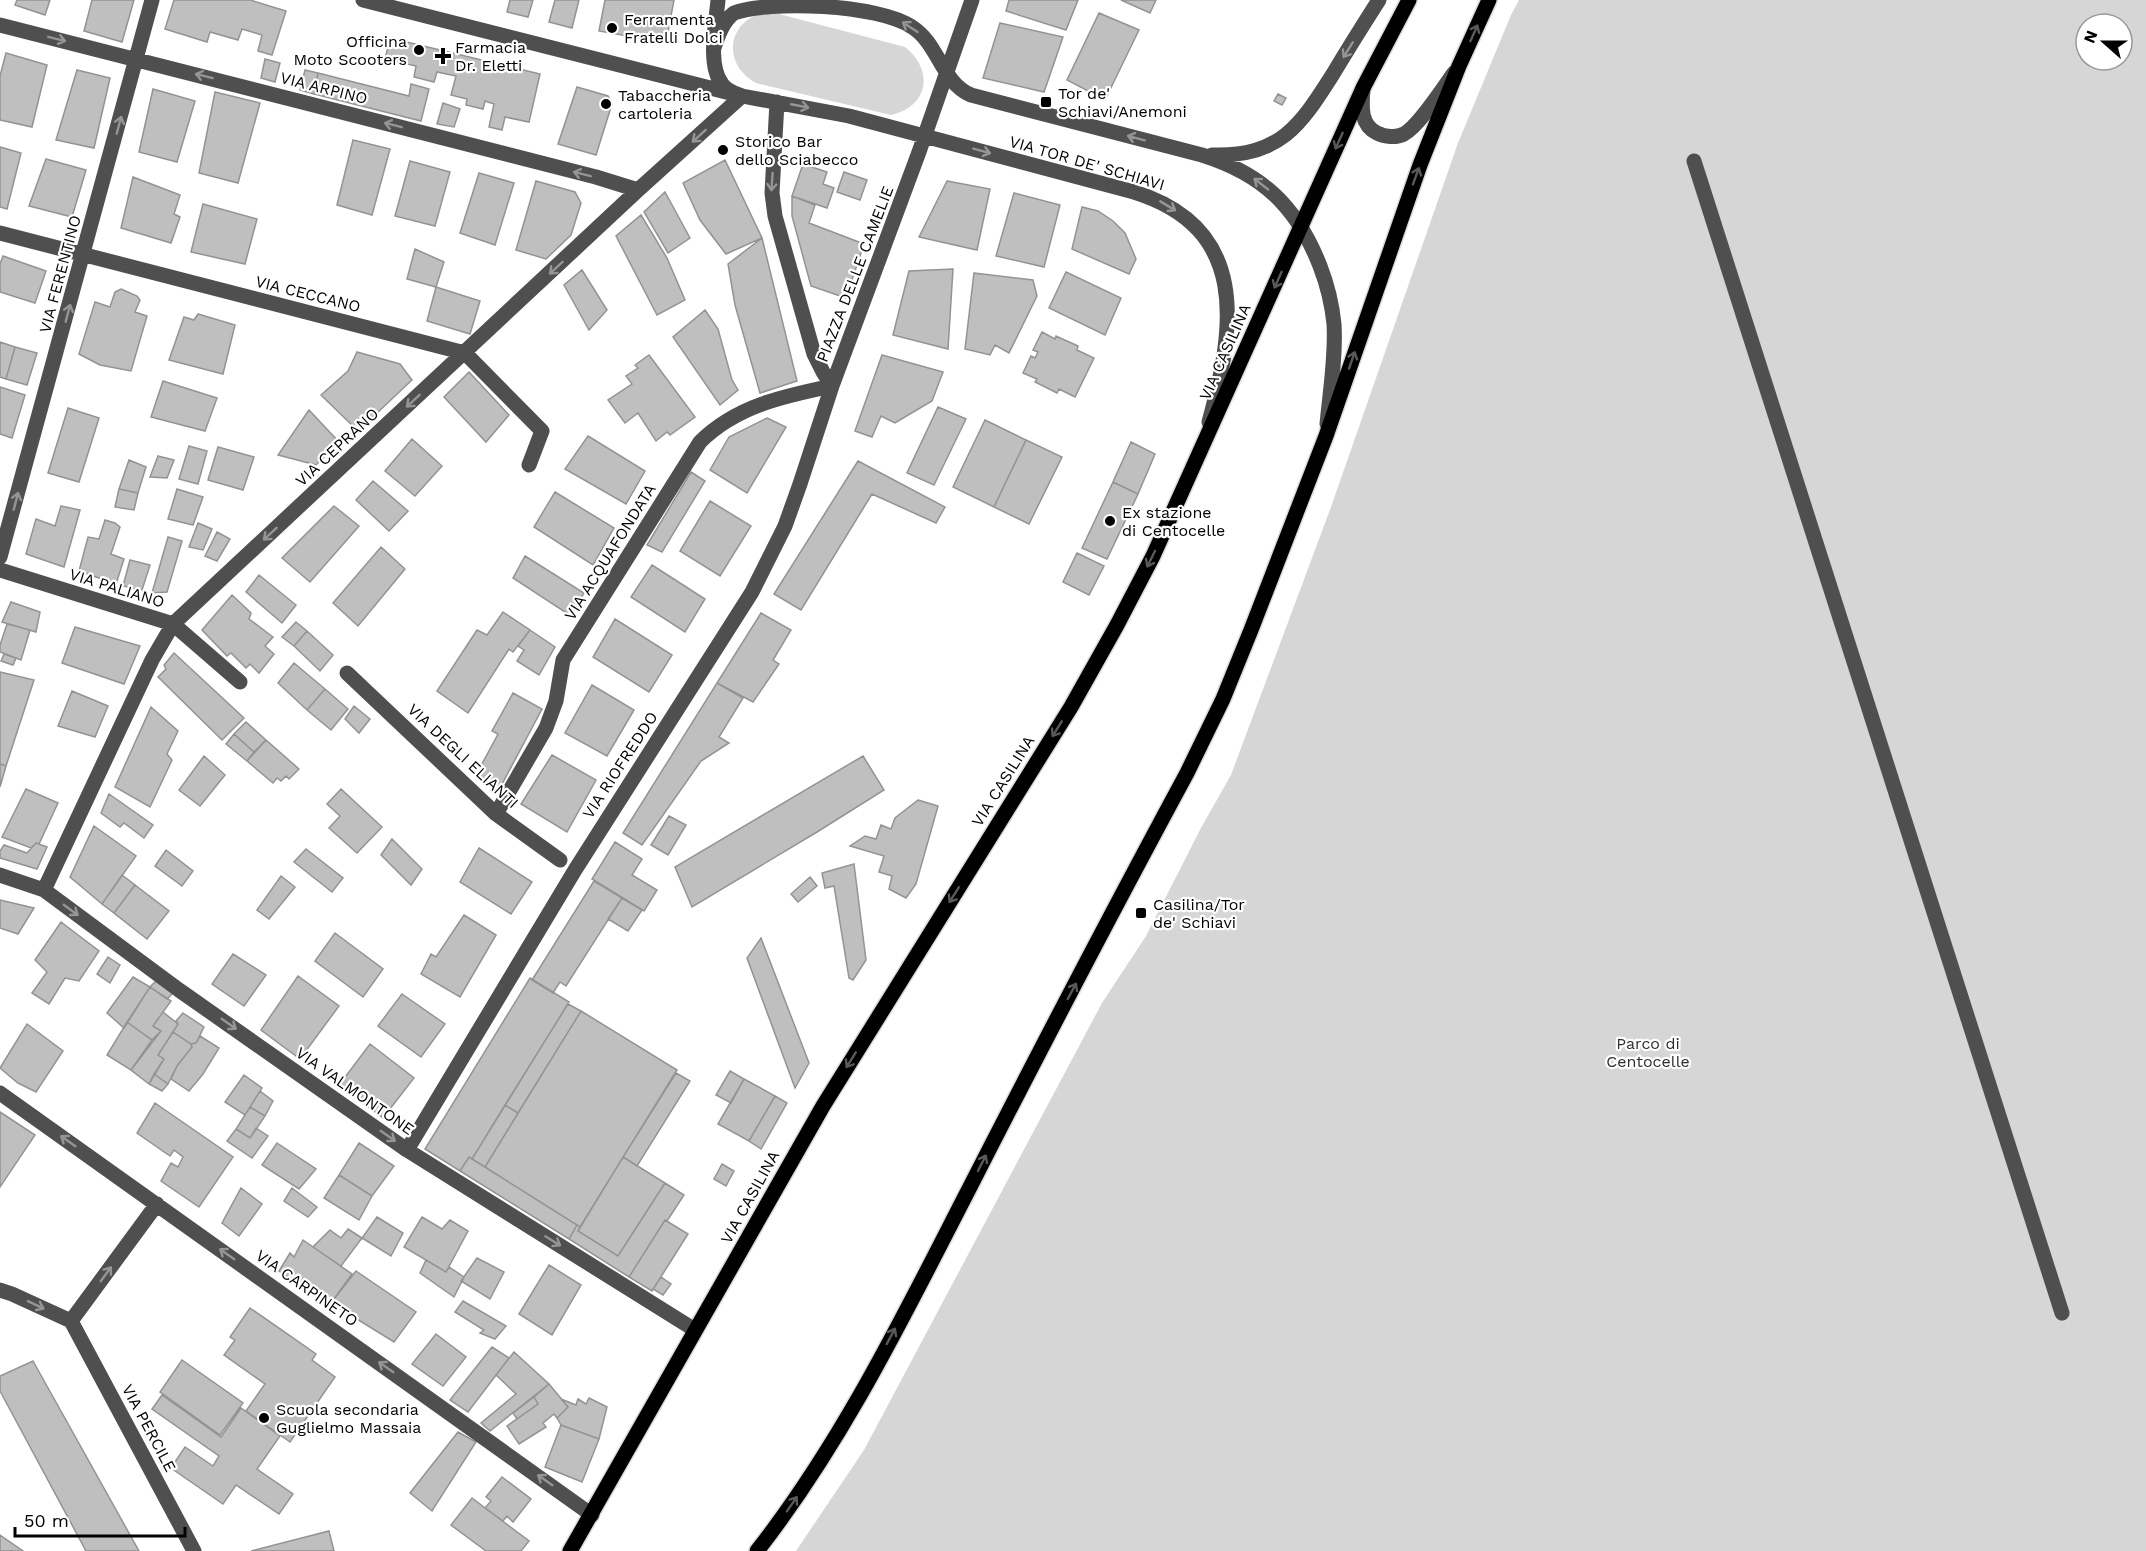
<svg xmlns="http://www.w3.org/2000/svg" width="2146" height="1551" viewBox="0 0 2146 1551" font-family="'Work Sans',sans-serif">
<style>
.green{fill:#d6d6d6;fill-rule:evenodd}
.building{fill:#bfbfbf;stroke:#939393;stroke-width:1.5}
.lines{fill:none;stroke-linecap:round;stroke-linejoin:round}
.major-casing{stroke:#dbdbdb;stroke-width:18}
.minor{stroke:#4f4f4f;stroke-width:15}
.major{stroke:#000;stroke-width:15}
.oneway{stroke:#959595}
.oneway2{stroke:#595959}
.poi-dot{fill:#000;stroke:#fff;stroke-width:2}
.labels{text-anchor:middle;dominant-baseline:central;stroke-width:4.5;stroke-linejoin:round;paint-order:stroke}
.poi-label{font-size:16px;fill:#000;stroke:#fff;text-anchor:start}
.street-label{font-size:16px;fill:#000;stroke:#fff}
.park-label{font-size:16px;fill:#2d2d2d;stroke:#fff}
</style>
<rect width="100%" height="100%" fill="#fff"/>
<path class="green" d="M1519 0H2146V1551H796L864 1450 1102 1003 1146 936 1202 826 1231 775 1331 507 1458 143 1511 15ZM2086 24H2122V60H2086Z
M766 12 779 14 905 47C934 70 929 106 891 115L756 83C721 64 727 20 766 12Z"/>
<path class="building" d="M17 0H50L45 15 15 5Z
M92 0H134L122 42 84 31Z
M174 0H250L286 11 272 55 258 51 262 35 242 29 238 40 210 32 207 42 165 29Z
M510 0H533L528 17 507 12Z
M555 0H579L572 28 549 22Z
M605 0H674L666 43 599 31Z
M1009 0H1078L1066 30 1006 11Z
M1121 0H1156L1150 13Z
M1099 13 1139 30 1105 100 1067 80Z
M1000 23 1063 37 1044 92 983 78Z
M390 38 540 74 529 122 505 117 502 130 489 127 494 104 485 101 483 109 466 105 467 99 451 95 456 76 437 72 434 82 414 77 416 66 385 59Z
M6 53 47 65 32 127 0 120V76Z
M265 59 280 63 275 82 261 78Z
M77 70 110 78 94 148 56 140Z
M305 70 318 73 314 94 300 90Z
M318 73 409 96 411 84 429 89 421 121 314 94Z
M577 87 608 96 612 104 596 155 558 144Z
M153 89 195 101 177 162 139 152Z
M215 92 260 103 238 183 199 173Z
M1278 94 1286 98 1282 105 1274 101Z
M443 103 460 109 454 127 437 124Z
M353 140 390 149 372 215 337 205Z
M0 147 21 153 7 209 0 207Z
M46 159 86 170 72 217 29 206Z
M725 160 762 238 726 254 700 220 683 183Z
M410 161 450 172 435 226 395 216Z
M803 164 827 172 823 184 834 188 827 208 792 196Z
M844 172 867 180 860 200 837 192Z
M479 173 514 183 495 245 460 233Z
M133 177 180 195 174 214 180 217 171 243 121 228Z
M536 181 575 192 581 203 571 235 546 259 516 250Z
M947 181 990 189 977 250 919 237Z
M665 192 690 238 668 253 644 212Z
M1014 193 1060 205 1044 267 996 256Z
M792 196 815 205 809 223 864 244 846 298 811 286 792 216Z
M203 204 257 219 245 264 191 252Z
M1082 207 1098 211 1113 221 1125 233 1136 259 1129 274 1072 249Z
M641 215 667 258 685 300 657 315 616 236Z
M762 238 797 381 760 393 735 305 728 264Z
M415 249 444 262 436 287 407 279Z
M3 256 46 271 35 303 0 292V264Z
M953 269 948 349 893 335 909 271Z
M582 270 607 310 589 330 564 285Z
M1066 272 1121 298 1105 335 1049 308Z
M974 273 1033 280 1037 296 1009 353 995 345 990 355 965 349Z
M436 287 480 301 470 334 427 321Z
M121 289 137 296 140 300 135 312 147 316 131 371 100 365 79 354 95 302 110 307 115 292Z
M705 310 718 329 732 380 738 390 720 405 673 337Z
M198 314 235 325 223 374 169 360 184 317 194 320Z
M1042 332 1055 339 1056 336 1078 346 1077 350 1094 358 1075 397 1059 389 1057 393 1035 382 1037 379 1023 373 1031 356 1035 358 1038 352 1033 350Z
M0 342 15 347 6 379 0 377Z
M15 347 37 353 27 385 6 379Z
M357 352 400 364 412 380 358 431 321 395 348 371Z
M649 355 695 417 670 435 667 432 656 441 638 413 625 423 608 400 632 384 626 376 638 368 635 365Z
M882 355 943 372 932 401 895 423 881 416 872 437 855 431Z
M469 372 509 415 486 442 444 397Z
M163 381 217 398 205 431 151 417Z
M0 387 25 395 12 438 0 434Z
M938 407 966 419 934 485 907 473Z
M68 408 99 418 79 482 48 473Z
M309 410 339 442 316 465 278 455Z
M767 418 786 427 747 493 710 470 729 437Z
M985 420 1026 440 994 507 953 487Z
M588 436 645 471 626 504 565 469Z
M412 439 442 466 415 496 385 471Z
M1026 440 1062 457 1029 524 994 507Z
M1131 442 1155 454 1138 494 1113 482Z
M189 446 207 451 198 484 179 479Z
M218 447 254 457 243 490 208 480Z
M158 456 174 460 167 478 150 477Z
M129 460 146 467 138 493 119 489Z
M858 461 945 507 936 523 872 494 801 610 774 594Z
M691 472 705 481 662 552 647 545Z
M373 481 408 511 389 531 356 500Z
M1113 482 1138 494 1107 559 1082 548Z
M119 489 138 493 134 510 115 507Z
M177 489 203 497 193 525 168 519Z
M555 492 614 528 593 565 534 527Z
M710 501 751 526 720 576 680 551Z
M61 506 80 510 64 567 26 554 36 519 55 526Z
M334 506 359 526 310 582 282 558Z
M105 520 115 523 120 527 111 554 124 559 116 584 79 571 88 537 99 539Z
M198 523 212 529 203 550 189 547Z
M217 532 230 539 217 561 205 556Z
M168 537 182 541 167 592 152 593Z
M381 547 405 569 358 626 333 603Z
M1077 553 1104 566 1089 595 1063 582Z
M525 556 584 593 571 616 513 578Z
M130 560 150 565 142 590 123 586Z
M652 565 705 599 685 632 631 597Z
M259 575 296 605 282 623 246 592Z
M232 595 251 613 249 619 273 637 265 646 274 654 259 673 250 664 246 668 231 653 227 656 202 630Z
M11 602 40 612 36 632 2 622Z
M503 612 530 630 513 652 509 649 468 713 437 691 477 630 487 635Z
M761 613 791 630 773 660 779 664 753 702 717 683Z
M615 619 672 655 649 692 593 657Z
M296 622 307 631 294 646 282 637Z
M7 624 30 630 21 660 0 652V645Z
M75 627 140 646 124 684 62 663Z
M530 630 555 647 539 675 517 661 524 650 518 646Z
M307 631 333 655 320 671 294 646Z
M174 653 244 718 222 740 158 677 166 669 164 665Z
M4 654 16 658 13 665 1 661Z
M294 663 325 689 307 710 278 683Z
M0 672 34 680 6 766 0 764Z
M717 683 743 698 719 737 729 743 701 761 642 845 623 833Z
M592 685 634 710 607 756 565 733Z
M325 689 348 709 331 730 307 710Z
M72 691 108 706 95 737 58 726Z
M513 693 542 709 500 788 476 775 498 734 492 731Z
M354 706 370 719 359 733 345 719Z
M151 707 178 731 167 754 172 760 150 807 115 787Z
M246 722 266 740 254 752 234 734Z
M234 734 254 752 247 761 226 744Z
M266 740 299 769 289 779 286 776 281 781 277 778 273 783 247 761Z
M552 755 596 780 567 832 521 804Z
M204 756 225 775 200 806 179 790Z
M863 756 884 790 817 832 692 907 675 867Z
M0 764 6 766 0 787Z
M26 789 58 803 39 844 36 843 31 848 2 837Z
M341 789 382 827 357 853 329 828 340 816 327 804Z
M109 794 153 825 144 838 124 823 120 827 101 813Z
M918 800 938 806 916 884 906 898 889 889 892 876 879 872 884 856 850 846 865 836 876 839 881 825 891 829 895 818Z
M669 816 686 825 668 855 651 845Z
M94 826 136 856 102 904 70 877Z
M392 839 422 869 411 885 381 855Z
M615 842 642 859 632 875 657 890 644 911 592 879Z
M36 843 47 847 37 869 0 858V851L4 845 27 853Z
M479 848 532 882 511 914 460 882Z
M306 849 343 878 332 892 294 862Z
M166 850 193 871 182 886 155 866Z
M854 864 866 960 853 980 849 978 834 886 825 888 822 873Z
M122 875 135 885 114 913 102 904Z
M281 876 295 887 269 919 257 910Z
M810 877 817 886 798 902 791 894Z
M594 881 622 898 566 986 560 982 553 993 532 980Z
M135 885 169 911 147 939 114 913Z
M622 898 642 910 628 931 608 919Z
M0 900 34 908 18 934 0 928Z
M464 915 496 935 460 997 421 974 431 954 436 957Z
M61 922 99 951 79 981 65 978 49 1004 32 993 47 972 35 960Z
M335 933 383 969 363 997 315 961Z
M761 938 809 1063 795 1088 747 958Z
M233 954 266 975 244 1006 212 984Z
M108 957 120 965 110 983 97 974Z
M298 976 339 1006 300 1059 261 1030Z
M133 977 150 987 124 1028 107 1013Z
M530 978 569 1002 472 1159 469 1157 460 1171 425 1149Z
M156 981 173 993 167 999 150 987Z
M150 987 171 1001 153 1026 161 1031 152 1040 127 1022Z
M402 994 445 1024 421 1057 378 1026Z
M568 1004 581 1011 518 1113 505 1105Z
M581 1011 677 1070 580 1227 485 1167Z
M163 1012 178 1024 158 1055 164 1059 149 1084 131 1070 161 1031 153 1026Z
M183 1013 204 1027 196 1043 191 1044 173 1032 178 1024 176 1021Z
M127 1022 152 1040 131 1070 107 1055Z
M27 1024 63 1051 36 1092 18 1083 0 1068Z
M173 1032 191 1044 192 1047 177 1066 168 1084 154 1074 164 1059 158 1055Z
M200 1036 219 1048 203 1074 189 1091 171 1079 177 1066 192 1047 191 1044 196 1043Z
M370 1044 414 1078 383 1118 339 1085Z
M730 1071 744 1079 731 1103 716 1095Z
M676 1073 690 1081 637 1166 623 1157Z
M154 1074 168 1084 162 1091 149 1084Z
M244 1075 262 1088 245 1115 225 1102Z
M744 1079 775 1096 749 1141 718 1124Z
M260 1091 273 1101 265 1116 250 1107Z
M775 1096 787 1103 761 1149 749 1141Z
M155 1103 233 1157 199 1207 161 1181 171 1163 178 1167 183 1157 174 1150 170 1156 137 1133Z
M505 1105 518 1113 485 1167 472 1159Z
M250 1107 265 1116 250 1138 236 1129Z
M0 1112 35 1135 0 1187Z
M256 1128 268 1136 252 1158 227 1141 236 1129 250 1138Z
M277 1143 316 1169 299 1189 262 1165Z
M359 1143 394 1166 372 1196 339 1175Z
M469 1157 577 1225 569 1239 460 1171Z
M623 1157 665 1183 618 1256 578 1231Z
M722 1164 734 1171 726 1186 714 1179Z
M339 1175 372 1196 359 1220 324 1198Z
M665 1183 684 1195 667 1221 665 1220 629 1277 569 1239 577 1225 580 1227 578 1231 618 1256Z
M241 1188 262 1204 239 1236 222 1223Z
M292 1188 317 1207 308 1217 284 1201Z
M377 1217 403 1233 391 1256 362 1238Z
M422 1217 442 1229 450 1220 468 1231 446 1272 404 1247Z
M665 1220 688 1234 652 1291 629 1277Z
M348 1229 362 1238 341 1266 313 1247 330 1230 341 1238Z
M303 1240 352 1274 331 1303 321 1295 318 1297 279 1271 290 1253 294 1257Z
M477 1258 504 1272 490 1299 461 1281Z
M426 1260 446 1272 449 1267 464 1277 454 1297 420 1273Z
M549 1265 581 1285 552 1335 519 1314Z
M356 1271 416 1312 394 1342 331 1303Z
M661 1277 671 1284 663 1295 653 1289Z
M463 1301 506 1326 495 1339 480 1333 484 1330 455 1312Z
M250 1308 316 1354 312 1360 335 1377 290 1442 246 1411 265 1384 224 1355 235 1340 230 1337Z
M436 1334 466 1357 443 1386 412 1364Z
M492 1347 509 1358 468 1412 450 1400Z
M514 1352 549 1384 490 1431 481 1423 516 1394 496 1375Z
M182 1360 243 1403 220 1435 160 1392Z
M33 1361 139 1551H86L0 1391V1376Z
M549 1384 568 1407 557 1418 554 1414 543 1423 546 1427 519 1444 507 1426 538 1404 534 1397Z
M162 1395 221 1437 241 1408 280 1436 257 1469 293 1494 279 1514 236 1485 223 1504 171 1468 185 1447 213 1466 219 1456 152 1409Z
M534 1397 538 1404 517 1419 513 1413Z
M589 1398 607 1407 599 1439 561 1425 557 1418 568 1407 561 1399 576 1405 578 1399 586 1404Z
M561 1425 599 1439 582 1482 545 1467Z
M458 1432 476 1442 432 1511 410 1493Z
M502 1477 531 1499 513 1522 507 1516 503 1521 485 1508 491 1501 486 1497Z
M472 1498 529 1541 521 1551H486L451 1525Z
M329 1531 334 1551H251Z
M0 1535 23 1551H0Z"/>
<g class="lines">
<defs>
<path id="major" d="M570 1551 823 1106 1071 707 1117 625 1153 556 1193 467 1363 88 1409 0
M757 1551C844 1440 906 1311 970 1187 1041 1048 1113 910 1187 773L1223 699 1251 630 1326 436 1420 165 1459 66 1489 0"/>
</defs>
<use href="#major" class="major-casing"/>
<path class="minor" d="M363 0 730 93
M718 0C716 23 707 65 722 84 727 91 734 93 742 96L849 116 1134 192C1250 228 1235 327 1209 422
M0 25 596 177 638 190
M714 48C718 36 723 21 734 13 769 0 878 4 912 27 939 44 941 82 971 95L1202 155C1263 174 1297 207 1320 266 1327 284 1332 304 1334 324 1336 357 1330 391 1327 424
M1363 88C1362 104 1359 124 1377 133 1385 137 1396 138 1404 134 1419 126 1443 88 1454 73
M777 102 772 193 775 216 814 354 823 372 832 386
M1212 155C1280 157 1300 126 1333 74 1348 49 1363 25 1379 0
M1694 161 2062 1313
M0 233 465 353 542 431 529 465
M0 557 152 0
M0 570 173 624 240 682
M347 673 496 814 560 860
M496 814 546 728 556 701 563 660 700 442C736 406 784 396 832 386
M0 875 44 890 179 990 407 1150 695 1330
M44 890 152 660 173 624 638 190 742 96
M0 1093 592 1515
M407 1150 575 870 752 592 785 526 800 484 832 386 919 152 972 0
M0 1290 12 1294 71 1321
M71 1321 194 1551
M71 1321 157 1204"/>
<use href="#major" class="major"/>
</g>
<defs><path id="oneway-shaft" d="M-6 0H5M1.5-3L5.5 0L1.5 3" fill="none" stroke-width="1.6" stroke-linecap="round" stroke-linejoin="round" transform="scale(1.5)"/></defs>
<g class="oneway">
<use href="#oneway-shaft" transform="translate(910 27) rotate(-147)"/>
<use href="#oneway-shaft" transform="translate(57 39) rotate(14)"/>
<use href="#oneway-shaft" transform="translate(1348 50) rotate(122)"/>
<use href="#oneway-shaft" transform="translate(204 76) rotate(-166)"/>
<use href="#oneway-shaft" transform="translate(800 106) rotate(11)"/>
<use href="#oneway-shaft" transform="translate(119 125) rotate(-75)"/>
<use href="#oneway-shaft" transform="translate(393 125) rotate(-166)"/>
<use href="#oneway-shaft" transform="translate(699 136) rotate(138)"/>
<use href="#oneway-shaft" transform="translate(1136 138) rotate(-165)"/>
<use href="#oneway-shaft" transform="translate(982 151) rotate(15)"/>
<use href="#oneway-shaft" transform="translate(582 174) rotate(-166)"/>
<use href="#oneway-shaft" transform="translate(772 182) rotate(94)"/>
<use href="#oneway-shaft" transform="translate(1261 184) rotate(-142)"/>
<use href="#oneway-shaft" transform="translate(1168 206) rotate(31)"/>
<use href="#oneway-shaft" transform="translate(556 268) rotate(137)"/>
<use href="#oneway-shaft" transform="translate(68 313) rotate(-75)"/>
<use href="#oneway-shaft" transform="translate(413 401) rotate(137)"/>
<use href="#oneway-shaft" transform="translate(16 501) rotate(-75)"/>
<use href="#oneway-shaft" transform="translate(270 534) rotate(137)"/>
<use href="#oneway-shaft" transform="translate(71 910) rotate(36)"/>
<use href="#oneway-shaft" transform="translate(229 1024) rotate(35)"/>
<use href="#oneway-shaft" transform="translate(388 1136) rotate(35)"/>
<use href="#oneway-shaft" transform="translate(68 1141) rotate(-145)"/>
<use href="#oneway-shaft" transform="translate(553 1241) rotate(32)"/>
<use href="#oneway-shaft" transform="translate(227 1254) rotate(-145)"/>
<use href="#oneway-shaft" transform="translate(106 1274) rotate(-54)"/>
<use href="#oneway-shaft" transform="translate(36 1305) rotate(25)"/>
<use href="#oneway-shaft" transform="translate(386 1367) rotate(-145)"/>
<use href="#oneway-shaft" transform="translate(545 1480) rotate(-145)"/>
</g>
<g class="oneway2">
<use href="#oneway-shaft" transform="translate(1474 33) rotate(-66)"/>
<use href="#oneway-shaft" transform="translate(1339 141) rotate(114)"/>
<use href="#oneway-shaft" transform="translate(1416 176) rotate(-70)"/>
<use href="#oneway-shaft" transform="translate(1278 280) rotate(114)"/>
<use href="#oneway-shaft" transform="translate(1352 360) rotate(-71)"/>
<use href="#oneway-shaft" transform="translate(1151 559) rotate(116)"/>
<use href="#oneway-shaft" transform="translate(1057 729) rotate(122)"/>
<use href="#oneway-shaft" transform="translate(954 895) rotate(122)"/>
<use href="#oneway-shaft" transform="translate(1072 991) rotate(-62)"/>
<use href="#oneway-shaft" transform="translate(851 1060) rotate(122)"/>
<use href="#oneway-shaft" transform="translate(982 1163) rotate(-63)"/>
<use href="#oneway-shaft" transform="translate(891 1336) rotate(-62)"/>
<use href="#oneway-shaft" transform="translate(792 1504) rotate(-55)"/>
</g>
<g class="poi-dot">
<circle cx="612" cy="28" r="6"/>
<circle cx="419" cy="50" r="6"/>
<path d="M440 47h6v6h6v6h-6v6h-6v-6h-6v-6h6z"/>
<rect x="1040" y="96" width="12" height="12" rx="3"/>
<circle cx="606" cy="104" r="6"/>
<circle cx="723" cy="150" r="6"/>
<circle cx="1110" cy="521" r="6"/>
<rect x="1135" y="907" width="12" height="12" rx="3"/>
<circle cx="264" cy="1418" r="6"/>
</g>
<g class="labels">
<g class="poi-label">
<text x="624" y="19">Ferramenta<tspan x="624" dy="18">Fratelli Dolci</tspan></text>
<text x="407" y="41" text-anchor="end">Officina<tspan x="407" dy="18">Moto Scooters</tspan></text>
<text x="455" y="47">Farmacia<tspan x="455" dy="18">Dr. Eletti</tspan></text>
<text x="1058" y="93">Tor de'<tspan x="1058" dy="18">Schiavi/Anemoni</tspan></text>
<text x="618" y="95">Tabaccheria<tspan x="618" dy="18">cartoleria</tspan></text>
<text x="735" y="141">Storico Bar<tspan x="735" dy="18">dello Sciabecco</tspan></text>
<text x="1122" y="512">Ex stazione<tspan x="1122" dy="18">di Centocelle</tspan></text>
<text x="1153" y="904">Casilina/Tor<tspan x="1153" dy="18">de' Schiavi</tspan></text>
<text x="276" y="1409">Scuola secondaria<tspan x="276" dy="18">Guglielmo Massaia</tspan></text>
</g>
<g class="street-label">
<text transform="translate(324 88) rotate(14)">VIA ARPINO</text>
<text transform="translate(1087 163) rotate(16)">VIA TOR DE' SCHIAVI</text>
<text transform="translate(60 274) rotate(-75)">VIA FERENTINO</text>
<text transform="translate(855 274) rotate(-69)">PIAZZA DELLE CAMELIE</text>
<text transform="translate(308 294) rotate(14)">VIA CECCANO</text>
<text transform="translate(1225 352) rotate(-66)">VIA CASILINA</text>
<text transform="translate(337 447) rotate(-43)">VIA CEPRANO</text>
<text transform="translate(610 552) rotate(-58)">VIA ACQUAFONDATA</text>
<text transform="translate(117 588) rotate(17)">VIA PALIANO</text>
<text transform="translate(463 756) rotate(43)">VIA DEGLI ELIANTI</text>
<text transform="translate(620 765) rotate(-57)">VIA RIOFREDDO</text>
<text transform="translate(1003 781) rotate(-58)">VIA CASILINA</text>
<text transform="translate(355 1091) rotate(35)">VIA VALMONTONE</text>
<text transform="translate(750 1197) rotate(-61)">VIA CASILINA</text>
<text transform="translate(307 1288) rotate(35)">VIA CARPINETO</text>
<text transform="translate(149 1428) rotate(62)">VIA PERCILE</text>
</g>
<g class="park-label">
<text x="1648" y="1043">Parco di<tspan x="1648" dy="18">Centocelle</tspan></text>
</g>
</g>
<g transform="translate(2104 42) rotate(291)"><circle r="28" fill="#ffffff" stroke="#999999" stroke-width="1.5"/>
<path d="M0-4.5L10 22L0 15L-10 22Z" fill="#000000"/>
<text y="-9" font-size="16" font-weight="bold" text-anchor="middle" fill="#000000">N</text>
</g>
<path d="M15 1527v9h170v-9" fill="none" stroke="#000000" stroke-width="3"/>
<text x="24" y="1527" font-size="18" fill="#000000" stroke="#ffffff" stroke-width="4.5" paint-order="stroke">50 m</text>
</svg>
